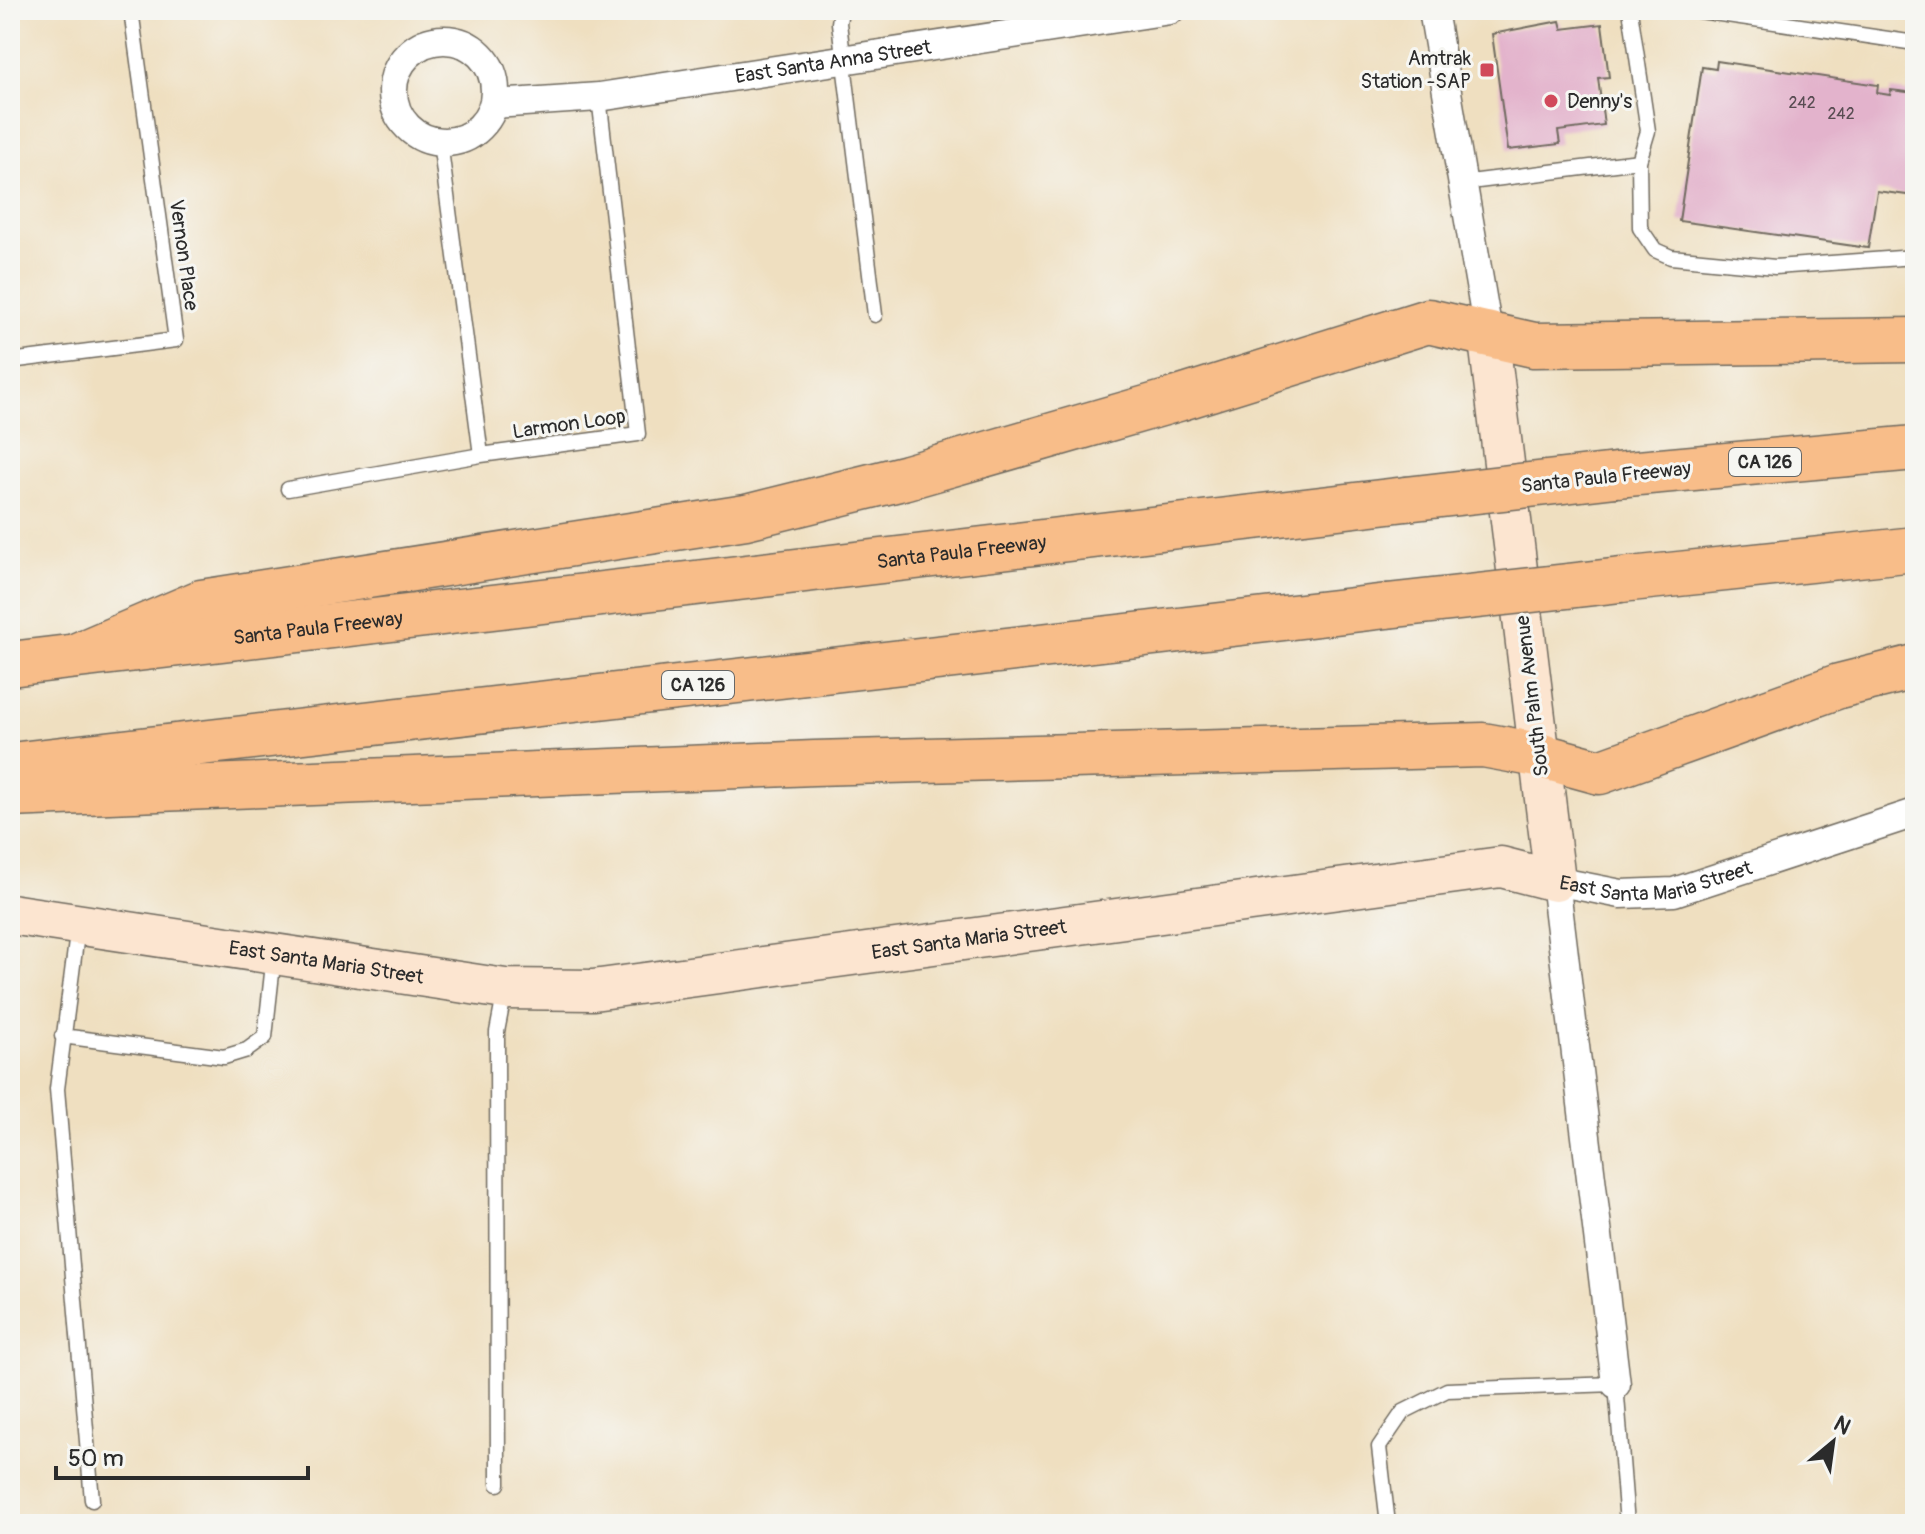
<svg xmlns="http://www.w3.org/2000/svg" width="1925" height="1534" viewBox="0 0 1925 1534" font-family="Pangolin,sans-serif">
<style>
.building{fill:#e3b3cc}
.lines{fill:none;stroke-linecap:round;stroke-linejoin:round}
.lane-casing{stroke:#706a5f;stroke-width:17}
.street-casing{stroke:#706a5f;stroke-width:31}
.secondary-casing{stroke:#706a5f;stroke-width:43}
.highway-casing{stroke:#706a5f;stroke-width:47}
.lane{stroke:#fff;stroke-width:14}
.street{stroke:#fff;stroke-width:28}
.secondary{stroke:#fce5d0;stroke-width:40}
.highway{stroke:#f8bd89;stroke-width:44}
.highway-bridge-casing{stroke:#706a5f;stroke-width:47;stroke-linecap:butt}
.highway-bridge{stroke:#f8bd89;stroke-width:44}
.poi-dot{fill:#d1495b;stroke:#f6f6f2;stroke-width:3}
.labels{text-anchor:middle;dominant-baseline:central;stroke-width:6;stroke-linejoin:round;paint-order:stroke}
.number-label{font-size:16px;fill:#594d53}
.shield{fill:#f6f6f2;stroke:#686867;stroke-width:2}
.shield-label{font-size:18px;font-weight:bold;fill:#2b2b2b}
.poi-label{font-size:20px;fill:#2b2b2b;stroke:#f6f6f2;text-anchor:end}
.street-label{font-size:20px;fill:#2b2b2b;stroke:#f6f6f2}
</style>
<rect width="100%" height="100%" fill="#f6f6f2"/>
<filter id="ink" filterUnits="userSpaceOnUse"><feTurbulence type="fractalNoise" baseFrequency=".0125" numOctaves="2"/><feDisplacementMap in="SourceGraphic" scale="16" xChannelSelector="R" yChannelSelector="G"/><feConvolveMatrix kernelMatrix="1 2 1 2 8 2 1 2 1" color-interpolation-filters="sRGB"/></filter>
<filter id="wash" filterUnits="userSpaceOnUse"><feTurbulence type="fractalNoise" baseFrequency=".006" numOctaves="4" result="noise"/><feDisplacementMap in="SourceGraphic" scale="32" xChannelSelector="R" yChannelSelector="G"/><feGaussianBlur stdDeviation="1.8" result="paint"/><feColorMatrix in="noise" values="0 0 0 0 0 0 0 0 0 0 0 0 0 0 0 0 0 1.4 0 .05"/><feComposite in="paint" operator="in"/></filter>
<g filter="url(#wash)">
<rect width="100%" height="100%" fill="#efdfc0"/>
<g id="blocks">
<path class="building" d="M1560 21 1562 29 1602 24 1609 77 1598 78 1604 125 1558 131 1560 144 1508 150 1492 34Z
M1717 61 1878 85 1877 93 1890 95 1891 90 1915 93V196L1877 191 1868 248 1679 221 1702 67 1716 69Z"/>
</g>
</g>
<g filter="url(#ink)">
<use href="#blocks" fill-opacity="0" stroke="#706a5f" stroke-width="2"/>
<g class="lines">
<defs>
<path id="lane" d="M841 10 839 23 875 315
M1630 10 1648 131 1639 161 1640 228 1655 250 1671 257 1775 267 1915 257
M1693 10 1915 43
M440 142 481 455 638 434 599 97
M1462 183 1639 161
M10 361 176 340 131 10
M288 489 481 455
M78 926 57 1089 92 1500
M62 1036 224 1057 247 1050 265 1037 274 955
M498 1484 497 1032 505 990
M1388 1524 1379 1447 1403 1412 1447 1390 1616 1384 1627 1524"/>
<g id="street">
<path d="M1433 10 1488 332"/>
<circle cx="444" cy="91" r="51"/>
<path id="s1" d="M494 104 599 97 1170 10"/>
<path id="s2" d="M1616 1384 1555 881 1621 894 1674 892 1915 813"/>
</g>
<g id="secondary">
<path id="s3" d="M10 914 505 989 593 990 1501 867 1555 881 1488 332"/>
</g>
<g id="highway">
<path d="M1616 475 1915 448"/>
<path d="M1621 580 1915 549"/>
<path d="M75 656 201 602 746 517 907 477 1178 399 1428 321 1534 345 1915 340"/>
<path id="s4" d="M10 664 1406 499"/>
<path d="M10 765 1387 606"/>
<path d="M10 795 814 763 1483 745 1538 755 1600 772 1839 686 1915 667"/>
</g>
</defs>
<use href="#lane" class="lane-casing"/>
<use href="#street" class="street-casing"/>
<use href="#secondary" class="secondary-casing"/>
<use href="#highway" class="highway-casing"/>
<use href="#lane" class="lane"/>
<use href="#street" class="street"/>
<use href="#secondary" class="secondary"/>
<use href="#highway" class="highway"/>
<defs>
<path id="highway-bridge" d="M1406 499 1616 475
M1387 606 1621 580"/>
</defs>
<use href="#highway-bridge" class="highway-bridge-casing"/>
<use href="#highway-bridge" class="highway-bridge"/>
</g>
</g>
<g class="poi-dot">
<rect x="1479" y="62" width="16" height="16" rx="4"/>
<circle cx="1551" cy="101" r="8"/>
</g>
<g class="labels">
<g class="number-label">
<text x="1802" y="103">242</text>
<text x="1841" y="114">242</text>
</g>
<g class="shield">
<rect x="1729" y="448" width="72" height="28" rx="6"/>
<rect x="662" y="671" width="72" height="28" rx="6"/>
</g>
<g class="shield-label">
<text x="1765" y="462">CA 126</text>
<text x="698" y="685">CA 126</text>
</g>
<g class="poi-label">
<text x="1471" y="58">Amtrak<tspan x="1471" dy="23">Station -SAP</tspan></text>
<text x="1567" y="101" text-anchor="start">Denny's</text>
</g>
<g class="street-label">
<text stroke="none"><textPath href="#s1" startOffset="342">East Santa Anna Street</textPath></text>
<text transform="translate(184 255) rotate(82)">Vernon Place</text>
<text transform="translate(569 424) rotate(-8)">Larmon Loop</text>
<text transform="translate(1606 477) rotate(-6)">Santa Paula Freeway</text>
<text stroke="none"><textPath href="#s4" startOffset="958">Santa Paula Freeway</textPath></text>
<text stroke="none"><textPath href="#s4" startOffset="310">Santa Paula Freeway</textPath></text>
<text transform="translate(1532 696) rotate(-97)">South Palm Avenue</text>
<text stroke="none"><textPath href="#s2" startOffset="610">East Santa Maria Street</textPath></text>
<text stroke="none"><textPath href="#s3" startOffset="968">East Santa Maria Street</textPath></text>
<text stroke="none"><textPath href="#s3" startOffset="320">East Santa Maria Street</textPath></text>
</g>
</g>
<rect width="1925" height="1534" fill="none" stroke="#f6f6f2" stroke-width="40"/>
<g transform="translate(1833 1442) rotate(29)" stroke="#f6f6f2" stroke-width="6" paint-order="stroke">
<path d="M0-6L14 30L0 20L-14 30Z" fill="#2b2b2b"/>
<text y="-12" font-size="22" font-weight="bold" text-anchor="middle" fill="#2b2b2b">N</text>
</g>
<path d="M56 1466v12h252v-12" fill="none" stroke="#2b2b2b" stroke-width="4"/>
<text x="68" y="1466" font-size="24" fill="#2b2b2b" stroke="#f6f6f2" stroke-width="6" paint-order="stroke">50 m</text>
</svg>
